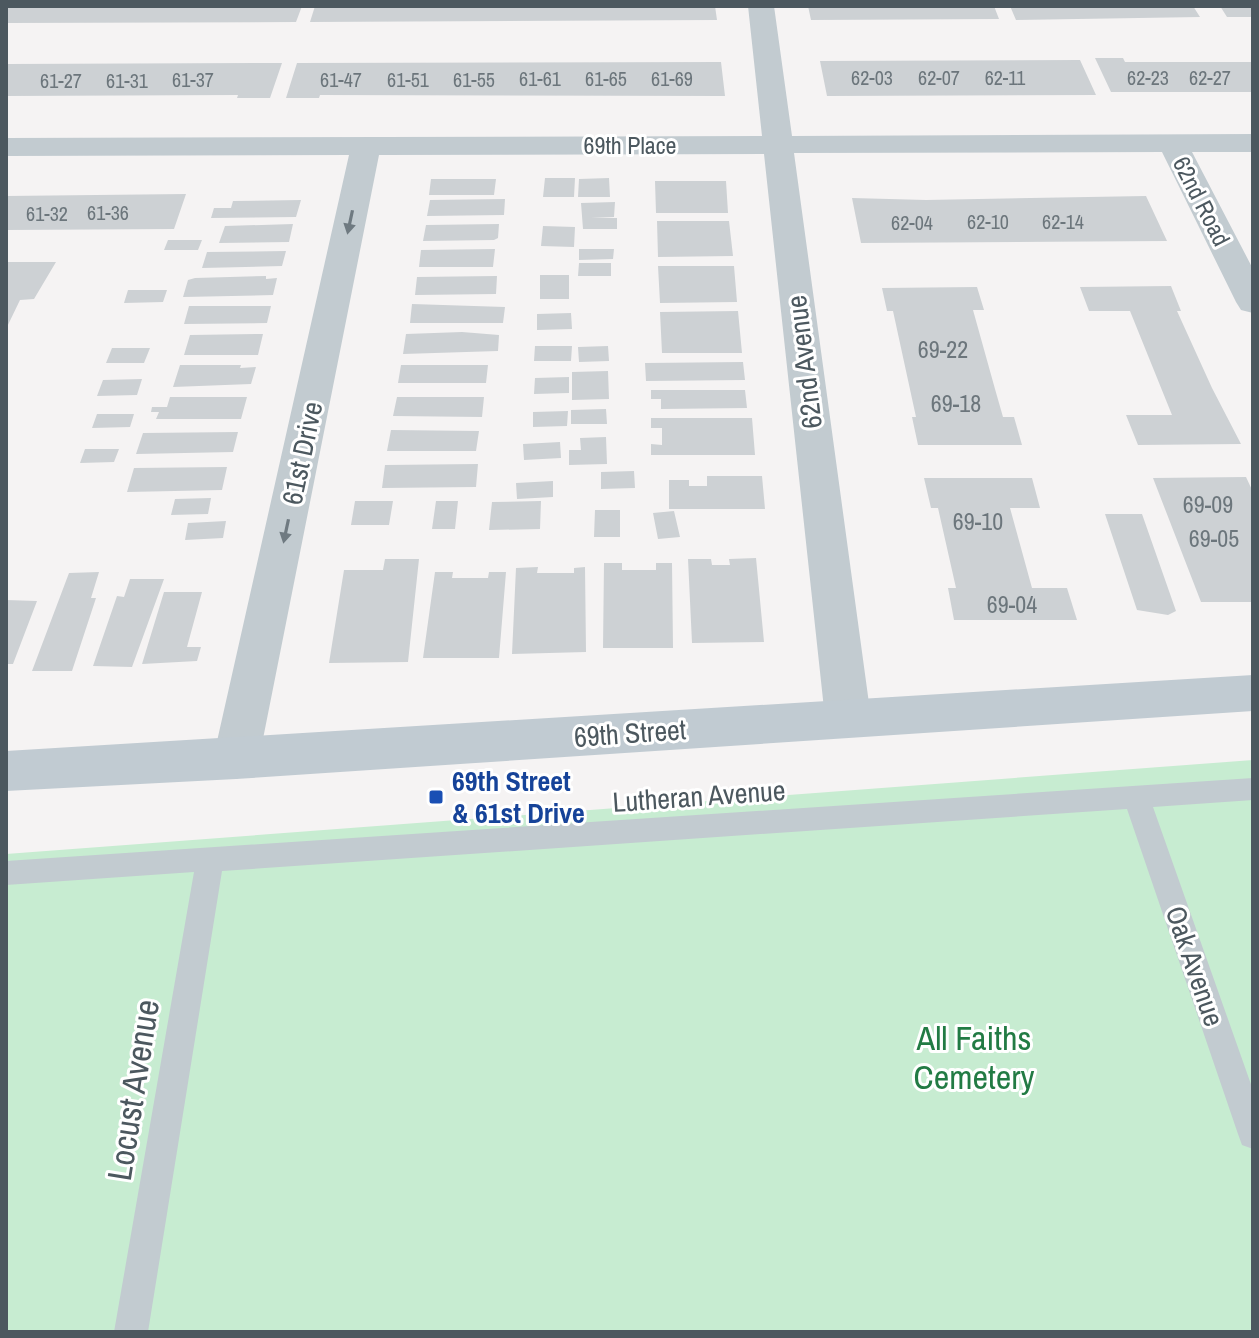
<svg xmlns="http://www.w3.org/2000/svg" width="1259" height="1338" viewBox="0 0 1259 1338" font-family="'Archivo Narrow',sans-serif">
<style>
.green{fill:#c7ecd1}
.building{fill:#cdd1d4}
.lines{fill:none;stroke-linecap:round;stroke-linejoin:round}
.service{fill:#c2cbd0;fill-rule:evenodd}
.minor{fill:#c2cbd0;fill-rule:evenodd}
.secondary{fill:#c1cbd2;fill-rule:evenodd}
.oneway{fill:#6f7a81}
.transit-dot{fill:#1a4fb4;stroke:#fff;stroke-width:3}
.labels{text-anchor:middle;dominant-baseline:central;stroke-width:6;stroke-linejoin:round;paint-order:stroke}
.far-number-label{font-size:20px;fill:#6c767c}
.far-street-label{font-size:24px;fill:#4c585f;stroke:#fff}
.number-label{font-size:24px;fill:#6c767c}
.street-label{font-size:28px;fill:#4c585f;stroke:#fff}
.transit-label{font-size:28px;font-weight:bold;fill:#164399;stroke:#fff;text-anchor:start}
.near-park-label{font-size:34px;fill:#227b44;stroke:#fff}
.near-street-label{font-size:34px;fill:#4c585f;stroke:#fff}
</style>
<rect width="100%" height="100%" fill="#f5f3f3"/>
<path class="green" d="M1253 760V1332H6V854Z"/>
<path class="building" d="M6 6H302L296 22 6 23Z
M315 6H715L717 20 310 22Z
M808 6H994L999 19 811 20Z
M1010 6H1193L1200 17 1016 20Z
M1220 6H1253V17H1227Z
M1095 58H1123L1125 62H1253V92H1111Z
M1080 60 1096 95 827 96 820 61Z
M721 62 725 96 320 95 319 98H286L297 63Z
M282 63 270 98H237L238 95 6 96V64Z
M545 178H575L574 197H543Z
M609 178 610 197H578L579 179Z
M431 179H496L494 195H429Z
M655 181H726L728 213H656Z
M186 194 174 229 6 230V196Z
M1146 196 1167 241 861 243 852 198 926 200Z
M505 199 504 215 427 216 430 200Z
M301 200 296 217 211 218 214 208H231L233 201Z
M615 202 614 217 591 218H617V229H583L581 203Z
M657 221H729L733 256 658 257Z
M293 224 289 242 219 243 225 226Z
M499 224 498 238 494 240 423 241 426 225Z
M543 226 575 227 574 247 541 246Z
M168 240H202L198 250H164Z
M495 249 493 267H419L421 250Z
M579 249H614L613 259 579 260Z
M286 251 282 266 202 268 207 252Z
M6 262H56L34 299 20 300 6 329Z
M579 263H611V276H578Z
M658 266H734L737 302 660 303Z
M540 275H569V299H540Z
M266 276V279L277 278 273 295 183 297 188 280 195 278Z
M497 276 496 294 415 295 417 277Z
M1171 286 1181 311H1177L1212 388 1241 444 1138 445 1126 415H1172L1130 311H1089L1080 287Z
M977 287 984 310H973L995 389 1003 417H1014L1022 445H918L912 417H916L893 311H887L882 288Z
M128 290H167L163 302 124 303Z
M412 304 505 307 503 323H410Z
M189 306H271L267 323 184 324Z
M738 311 742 353H662L660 312Z
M571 313 572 329 537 330V314Z
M462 332 499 335 498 351 403 354 406 334Z
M263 334 258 355H184L190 335Z
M535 346H572L571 361H534Z
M608 346 609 361 579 362 578 347Z
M112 348H150L144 363H106Z
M743 362 745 380 646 381 645 363Z
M180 365H241L240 368 256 367 251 384 173 387Z
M401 365H488L486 383H398Z
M608 371 609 399 572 400V372Z
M569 377V393L534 394 535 378Z
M142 379 137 395 97 396 103 380Z
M651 390H745L747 408 661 409V399H651Z
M170 397H247L241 419H156L159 412H151L152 407H167Z
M397 397H484L482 417 393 416Z
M606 409 607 424H571V410Z
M568 411 567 426 533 427V412Z
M97 414H134L130 427 92 428Z
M651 418H752L755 455H651V444L662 445V428H651Z
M391 430 479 431 476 451H387Z
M238 432 233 452 136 454 143 433Z
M606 437 607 464 569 465V450H581L580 438Z
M560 442 561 458 524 460 523 444Z
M85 449H119L114 462 80 463Z
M478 464 476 487 382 488 385 465Z
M227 467 222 490 127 492 134 468Z
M634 471 635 488 601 489V472Z
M707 476H762L765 509H669V480H689V486H707Z
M1246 477 1253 492V602H1201L1153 478Z
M924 478H1032L1040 508H1010L1032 588H1067L1077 620H954L948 588H956L938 508H931Z
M553 481V497L517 499 516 483Z
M211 498 208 514 171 515 175 499Z
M355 501H393L389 525H351Z
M436 501H458L455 529H432Z
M541 501 540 529 489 530 492 502Z
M595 510H620V537H594Z
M674 511 680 537 658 539 653 513Z
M1105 514H1142L1176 611 1168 615 1137 610Z
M226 521 223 538 185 540 188 523Z
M756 558 764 642 692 643 688 559H711L712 565H730L729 559Z
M385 559H419L408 662 329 663 344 570H383Z
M604 563H622V570H656V563H672L673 648H603Z
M538 567 537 573H574V568L585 567 586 652 512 654 516 568Z
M99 572 91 598H96L72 671H32L69 573Z
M435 572H453L452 578H488L489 572H506L499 658H423Z
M130 579H164L132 667 93 666 117 596 124 597Z
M164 592H202L187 647H201L197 661 142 664Z
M6 600 37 601 13 664H6Z"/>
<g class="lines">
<path class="service" d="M1253 778V800L1153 807 1253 1090V1149L1242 1145 1238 1134 1127 809 222 871 148 1332H114L194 872 6 885V861Z"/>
<path class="minor" d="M748 6H774L792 136 1253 134V152H1192L1253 269V313L1241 310 1236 302 1162 152 794 153 871 718 864 731 848 737 832 731 825 718 764 154 379 155 259 759 252 773 236 779 220 773 213 759 349 155 6 156V138L762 136Z"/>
<path class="secondary" d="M1253 675V711L236 779 6 791V751Z"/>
</g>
<defs><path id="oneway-solid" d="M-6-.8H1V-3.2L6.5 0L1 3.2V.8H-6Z" transform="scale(2)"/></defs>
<g class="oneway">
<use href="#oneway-solid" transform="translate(350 222) rotate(102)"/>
<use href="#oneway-solid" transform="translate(286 531) rotate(102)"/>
</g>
<rect class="transit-dot" x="428" y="789" width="16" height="16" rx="4"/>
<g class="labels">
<g class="far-number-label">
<text x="872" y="77">62-03</text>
<text x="939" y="77">62-07</text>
<text x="1005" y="77">62-11</text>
<text x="1148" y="77">62-23</text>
<text x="1210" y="77">62-27</text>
<text x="540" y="78">61-61</text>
<text x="606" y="78">61-65</text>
<text x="672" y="78">61-69</text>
<text x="193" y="79">61-37</text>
<text x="341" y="79">61-47</text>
<text x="408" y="79">61-51</text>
<text x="474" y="79">61-55</text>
<text x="61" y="80">61-27</text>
<text x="127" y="80">61-31</text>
<text x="108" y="212">61-36</text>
<text x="47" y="213">61-32</text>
<text x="988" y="221">62-10</text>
<text x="1063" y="221">62-14</text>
<text x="912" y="222">62-04</text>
</g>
<g class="far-street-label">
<text x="630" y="145">69th Place</text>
<text transform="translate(1202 201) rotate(63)">62nd Road</text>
</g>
<g class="number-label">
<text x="943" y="349">69-22</text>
<text x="956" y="403">69-18</text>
<text x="1208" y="504">69-09</text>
<text x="978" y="521">69-10</text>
<text x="1214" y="538">69-05</text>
<text x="1012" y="604">69-04</text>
</g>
<g class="street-label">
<text transform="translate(804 362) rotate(-97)">62nd Avenue</text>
<text transform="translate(302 453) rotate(-78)">61st Drive</text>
<text transform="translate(630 733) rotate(-4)">69th Street</text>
<text transform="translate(699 796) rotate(-4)">Lutheran Avenue</text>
<text transform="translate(1195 966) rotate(71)">Oak Avenue</text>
</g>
<g class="transit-label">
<text x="452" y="781">69th Street<tspan x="452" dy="32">&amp; 61st Drive</tspan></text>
</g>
<g class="near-park-label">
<text x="974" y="1038">All Faiths<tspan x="974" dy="39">Cemetery</tspan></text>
</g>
<g class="near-street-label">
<text transform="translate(133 1090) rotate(-81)">Locust Avenue</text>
</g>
</g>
<rect width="1259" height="1338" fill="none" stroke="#4c585f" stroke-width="16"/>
</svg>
